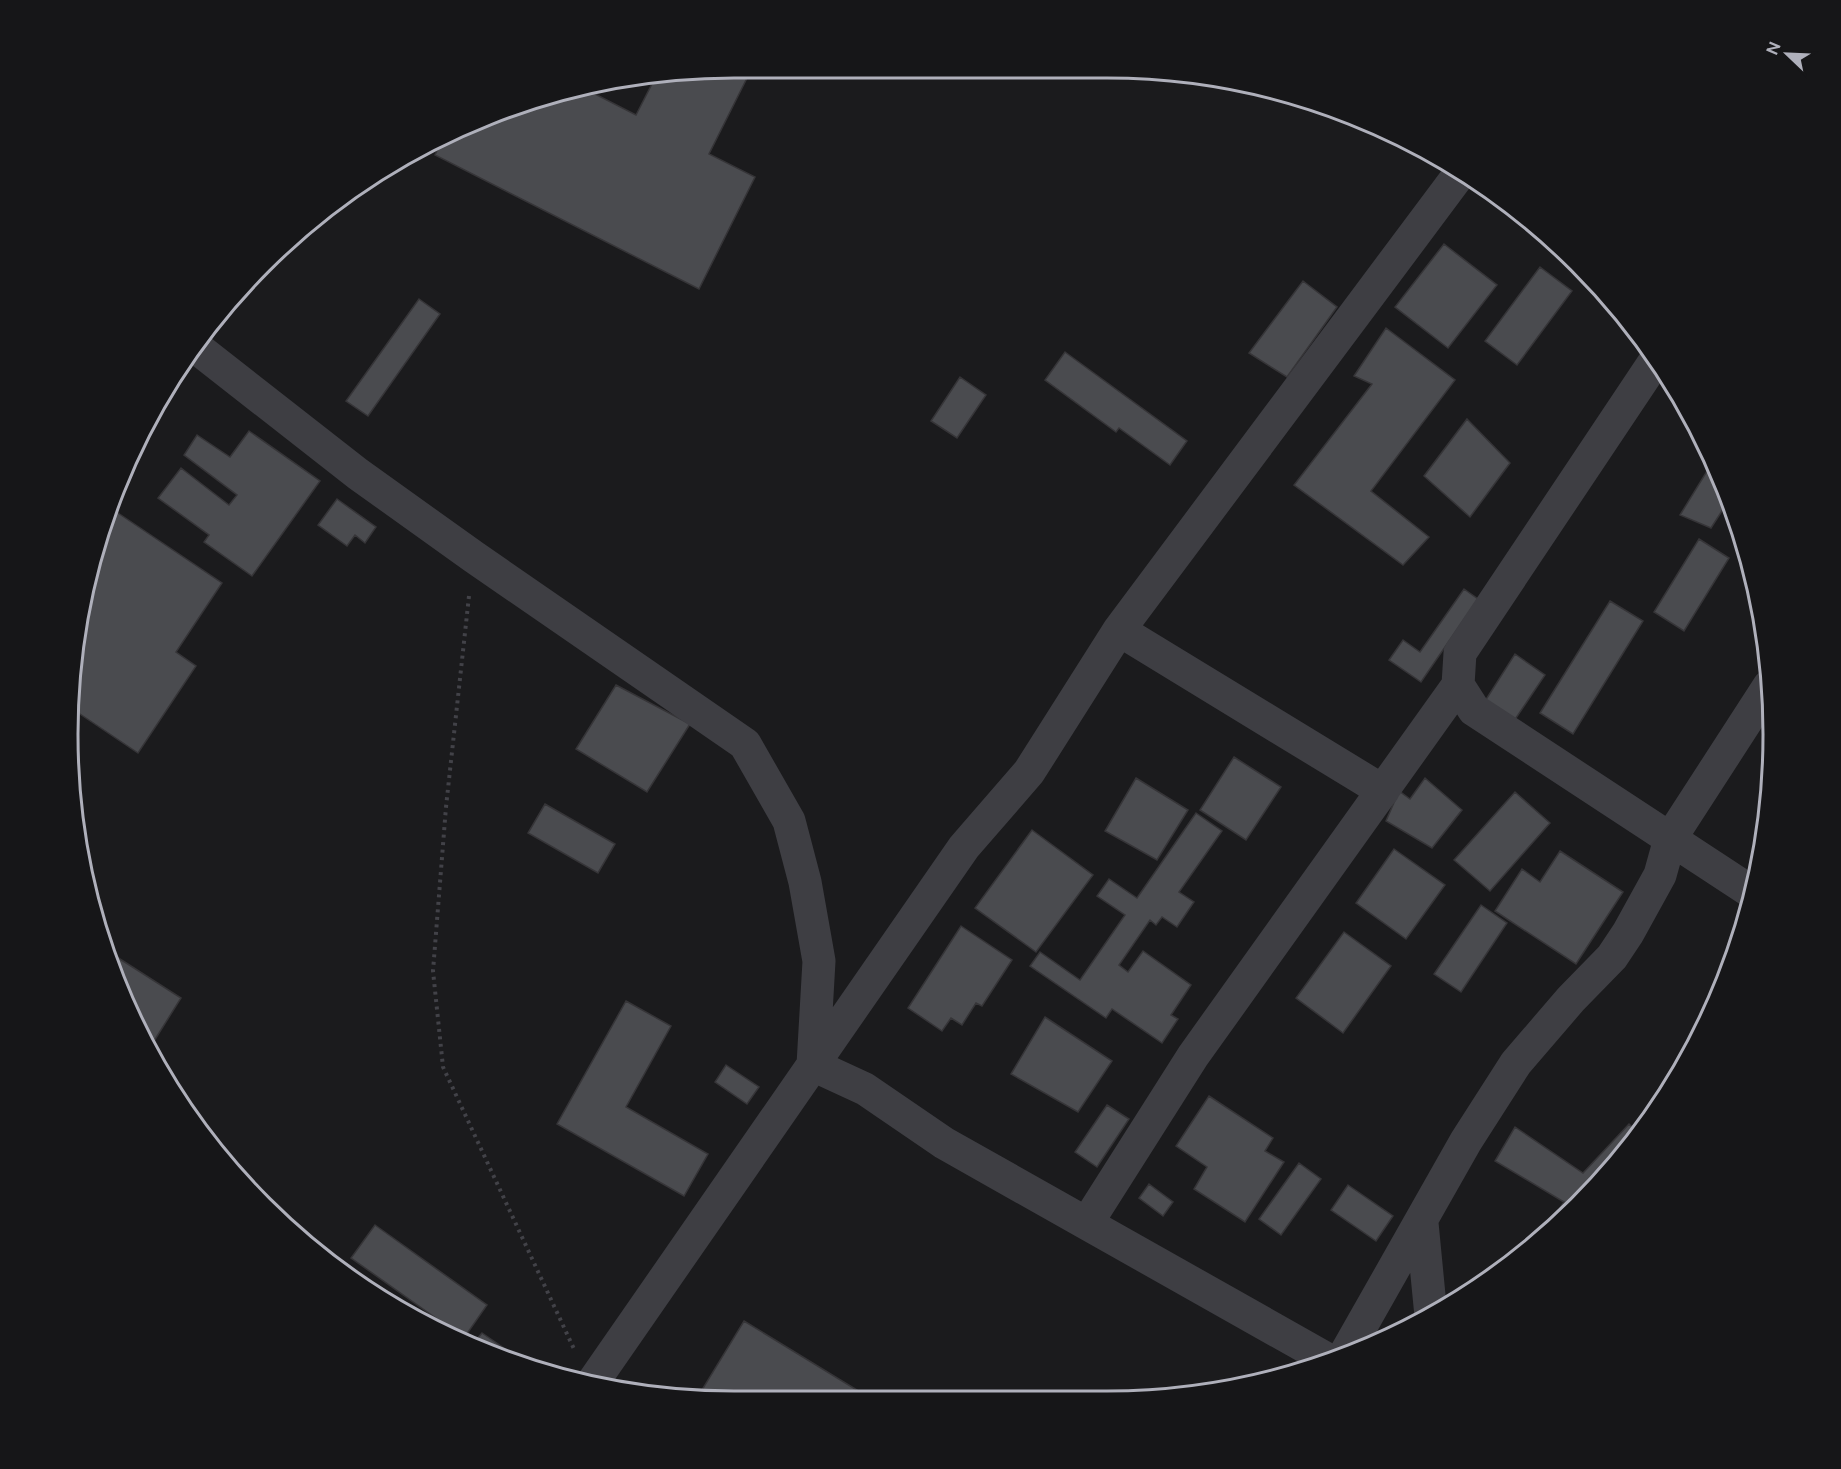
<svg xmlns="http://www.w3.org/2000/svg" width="1841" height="1469" viewBox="0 0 1841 1469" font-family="'Public Sans',sans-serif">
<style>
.building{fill:#4a4b4f;stroke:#363538;stroke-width:1.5}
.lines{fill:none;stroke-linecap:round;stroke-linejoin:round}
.path{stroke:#424248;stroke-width:4;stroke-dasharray:3 4.5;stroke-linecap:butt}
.minor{stroke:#3e3e43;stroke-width:33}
.rim{fill:none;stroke:#afb0bb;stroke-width:3}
</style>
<rect width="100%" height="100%" fill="#1b1b1d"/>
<path class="building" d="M733 68 748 76 709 154 755 177 699 289 435 155 442 140 562 90 595 86 591 92 636 115 655 78Z
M1444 244 1497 285 1448 348 1395 307Z
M1540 267 1572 291 1517 365 1485 341Z
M1303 281 1337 307 1287 377 1249 353Z
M419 299 440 314 368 416 346 401Z
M1386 328 1455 380 1371 491 1429 537 1403 565 1294 485 1372 384 1354 376Z
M1065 352 1187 441 1170 465 1119 428 1116 432 1045 380Z
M960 377 986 395 957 438 931 421Z
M1467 419 1510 463 1470 517 1424 476Z
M249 431 320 481 252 576 204 542 209 535 158 498 181 468 229 505 237 495 184 455 197 435 230 457Z
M1712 463 1729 500 1711 528 1680 515Z
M337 499 376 527 365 543 355 535 347 546 318 525Z
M112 509 222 583 176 652 196 666 138 753 71 708 90 562Z
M1699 539 1729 558 1684 631 1654 612Z
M1464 589 1478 599 1421 682 1389 660 1403 640 1420 652Z
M1610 601 1643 621 1573 734 1540 713Z
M1515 654 1545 675 1514 721 1485 701Z
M616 685 690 724 647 792 576 749Z
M1234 757 1281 787 1246 840 1200 810Z
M1136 778 1188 810 1157 860 1105 831Z
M1425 778 1462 810 1432 848 1386 821 1399 791 1410 799Z
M1515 792 1550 823 1490 891 1454 860Z
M545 804 615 844 598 873 528 833Z
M1196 813 1222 831 1179 892 1194 902 1177 927 1162 917 1156 925 1150 920 1119 965 1128 972 1143 951 1191 985 1171 1015 1178 1019 1162 1043 1112 1009 1106 1018 1030 966 1040 952 1080 980 1125 915 1097 896 1109 879 1137 898Z
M1032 830 1093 875 1036 952 975 908Z
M1394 849 1445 885 1406 939 1356 903Z
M1560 851 1623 892 1576 964 1495 911 1522 869 1540 882Z
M1481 905 1507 923 1461 992 1434 974Z
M961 926 1012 960 982 1006 976 1003 962 1025 951 1018 942 1031 908 1008Z
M1344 932 1391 966 1343 1033 1296 998Z
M109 952 181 998 149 1049Z
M626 1001 671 1026 626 1107 708 1154 684 1196 557 1124Z
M1045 1017 1112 1061 1078 1112 1011 1074Z
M726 1065 759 1087 747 1104 715 1082Z
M1209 1096 1273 1138 1265 1151 1284 1162 1245 1222 1194 1189 1207 1167 1176 1146Z
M1107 1105 1129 1119 1097 1167 1075 1152Z
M1629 1124 1640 1134 1635 1141 1539 1241 1564 1202 1495 1161 1515 1127 1583 1173Z
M1299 1163 1321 1179 1281 1235 1259 1219Z
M1149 1184 1173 1202 1163 1216 1139 1198Z
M1348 1185 1393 1216 1376 1241 1331 1210Z
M375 1225 487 1305 464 1338 351 1258Z
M744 1321 870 1398 868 1401H734L697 1398Z
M482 1333 532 1367 471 1346Z"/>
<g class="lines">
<path class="path" d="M469 596 446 807 433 971 443 1067 574 1349"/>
<path class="minor" d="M197 348 358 474 474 557 745 744 789 821 805 882 819 961 813 1065
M1119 630 1383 791
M1458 685 1474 710 1753 893
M813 1065 865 1089 944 1143 1327 1359
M1087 1223 1193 1056 1458 685 1460 653 1655 361
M1422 1223 1431 1316
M1347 1351 1466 1141 1516 1063 1571 999 1612 957 1628 933 1660 875 1670 839 1769 686
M591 1385 964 847 1029 772 1119 630 1461 172"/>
</g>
<path d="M0 0H1841V1469H0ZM734 78H1107A656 656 0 0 1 1763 734V735A656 656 0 0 1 1107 1391H734A656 656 0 0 1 78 735V734A656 656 0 0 1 734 78Z" fill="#161618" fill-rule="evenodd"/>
<path class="rim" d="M734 78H1107A656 656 0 0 1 1763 734V735A656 656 0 0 1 1107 1391H734A656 656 0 0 1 78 735V734A656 656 0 0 1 734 78Z"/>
<g transform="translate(1787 54) rotate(293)" stroke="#161618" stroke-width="4.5" paint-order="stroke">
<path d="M0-4.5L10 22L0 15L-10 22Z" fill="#afb0bb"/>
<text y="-9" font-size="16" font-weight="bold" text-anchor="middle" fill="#afb0bb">N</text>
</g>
</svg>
